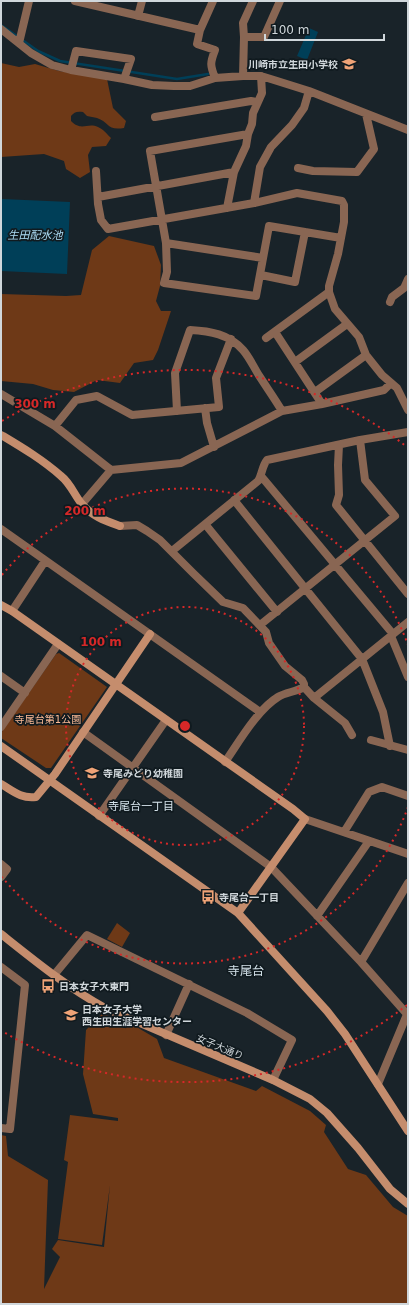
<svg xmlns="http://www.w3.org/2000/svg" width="409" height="1305" viewBox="0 0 409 1305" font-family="'DejaVu Sans','Noto Sans JP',sans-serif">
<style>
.green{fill:#6e3917}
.water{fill:#003f58}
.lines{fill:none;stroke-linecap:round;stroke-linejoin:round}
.stream{stroke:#003f58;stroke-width:2.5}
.street{stroke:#896653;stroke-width:8}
.secondary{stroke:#c58d6d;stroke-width:8}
.ring{fill:none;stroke:#d62828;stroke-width:2;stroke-dasharray:2 4}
.labels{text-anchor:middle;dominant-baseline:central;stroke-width:3.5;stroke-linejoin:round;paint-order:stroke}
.poi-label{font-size:10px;font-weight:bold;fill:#d0d7db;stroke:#101a1f;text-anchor:start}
.park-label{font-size:10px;fill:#fdbc97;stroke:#101a1f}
.street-label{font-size:10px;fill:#d0d7db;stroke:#101a1f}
.water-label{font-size:11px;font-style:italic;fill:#acdbf4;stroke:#101a1f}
.neighbourhood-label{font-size:11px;fill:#d5e3eb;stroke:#101a1f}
.quarter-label{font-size:12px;fill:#d5e3eb;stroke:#101a1f}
.centre{fill:#d62828;stroke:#101a1f;stroke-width:2}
.ring-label{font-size:12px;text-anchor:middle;font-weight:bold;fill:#d62828;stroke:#101a1f;stroke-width:3.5;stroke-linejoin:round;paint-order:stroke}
</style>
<rect width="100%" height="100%" fill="#192329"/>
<path class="green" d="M1 63 19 67 35 64 59 71 107 79 113 108 126 121 124 128C107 131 109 122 97 118 94 117 90 117 87 116L83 112C77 111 74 112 71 116V121C82 132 87 122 98 127 103 129 107 134 111 138L106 146 92 147 88 155 90 172 80 178 66 169 64 161 44 154 1 157Z
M109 236 154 246 161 265 160 286 156 301 161 311H171L158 350 153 360 134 363 120 383 97 380 74 392 53 390 33 384 1 381V294L66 296 81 295 92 250Z
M59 653 107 687 51 768H46L1 738V733L56 654Z
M117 923 130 933 122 947 107 939Z
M102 1014 128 1022 157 1039 164 1058 256 1091 262 1086 310 1111 326 1125 324 1132 348 1169 366 1175 393 1207 408 1216V1304H1V1135L6 1136 8 1156 48 1180 44 1289 60 1257 52 1249 58 1240 104 1247 110 1185 102 1245 58 1239 68 1162 64 1160 70 1115 118 1121V1118L93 1114 83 1074 86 1030Z"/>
<path class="water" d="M309 28 318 32 307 60 297 56Z
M2 199 70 202 67 274 1 271Z"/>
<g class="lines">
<path class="stream" d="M1 25 38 51 60 61 177 79 208 74"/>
<path class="street" d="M75 1 200 30
M213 1 200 30 197 44 215 50C210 63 210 65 215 78
M138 16 142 1
M1 29 31 53 52 65 71 70 124 79 152 85 174 86H190L215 78 243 76H261L274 80 309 91 408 130
M244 37H264L280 1
M19 43 29 1
M71 70 76 51 131 59 124 79
M243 76 244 37 243 23 253 1
M155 117 251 101 257 102
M248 134 150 151 166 243 263 258
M298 168 313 171 357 172 374 149 366 114
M96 171 98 204 101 220 108 229 254 203 297 193 342 201 344 205V222L338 254 329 286V292L335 309 359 337 366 355 382 375 397 388 408 410
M98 197 234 172
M254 203 260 167 271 147 292 125 304 108 309 91
M227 208 234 172 246 146 248 134 252 124 253 113 262 93 261 76
M166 243 167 272 164 283 256 296 269 226 341 238
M261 275 295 282 305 232
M390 302 392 297 404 288 408 279
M275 332 322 404
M266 338 329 292
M295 362 347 324
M315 392 366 355
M1 394 55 426 111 470
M205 408 207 423 214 447
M177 411 175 373 190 330C210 331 229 334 243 350 250 358 254 368 260 377 267 388 275 399 282 411
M55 426 76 400 97 396 132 415 219 407 216 378 231 339
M339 445 338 465 339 495 336 505 408 594
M261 476 393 634
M234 500 362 659 383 712 390 746
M82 504 111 470 181 463 282 411 322 404 384 390 391 383
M205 524 277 612
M120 526 137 525 147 531 160 540 193 573 223 602 243 608 266 632 269 643 285 666 302 680 304 684V687L314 698 345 723 352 735
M1 529 260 712
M172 551 258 481C262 475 262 466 267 460L360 440 408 432
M12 611 45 561
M260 625 395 516 365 480 360 440
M391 636 408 677
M1 676 25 693
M314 698 408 622
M1 727 58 644
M83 732 271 867 361 962 407 1014
M371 740 408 750
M225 762C239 742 257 710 278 697 286 692 296 692 304 687
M99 816 166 720
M305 819 408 854
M344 832 369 792 382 787 408 796
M1 864 7 869 1 877
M317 916 369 841
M361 962 408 883
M1 967 25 985 10 1129 1 1128
M54 975 87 935 247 1013 292 1040 273 1080
M166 1035 189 984
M378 1084 408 1012"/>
<path class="secondary" d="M1 435 3 436C23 448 43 460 61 476 70 483 74 494 81 503 91 516 106 521 120 526
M1 605 12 611 293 809 305 819 238 913
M1 746 238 913 327 1011 345 1034 408 1131
M1 784C13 791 21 799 36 797L55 774 150 634
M1 934C35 961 68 988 105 1008L273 1080 310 1099 327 1113 358 1148 390 1189 408 1204"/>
</g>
<g class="ring">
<circle cx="185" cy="726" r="119"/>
<path d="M408 807A237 237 0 0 1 2 877M2 575A237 237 0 0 1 408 645"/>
<path d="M407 1005A356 356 0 0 1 2 1031M2 421A356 356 0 0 1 407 447"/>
</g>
<defs>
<symbol id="school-bare" viewBox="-9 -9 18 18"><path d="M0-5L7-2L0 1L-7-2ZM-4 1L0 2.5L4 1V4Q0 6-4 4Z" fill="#efa377" stroke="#101a1f" stroke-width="2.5" paint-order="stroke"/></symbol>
<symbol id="bus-bare" viewBox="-9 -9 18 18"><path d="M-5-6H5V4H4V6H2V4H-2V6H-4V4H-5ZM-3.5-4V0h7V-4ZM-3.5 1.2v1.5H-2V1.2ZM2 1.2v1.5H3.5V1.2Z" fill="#efa377" stroke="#101a1f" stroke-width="2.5" paint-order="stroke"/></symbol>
<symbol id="university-bare" viewBox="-9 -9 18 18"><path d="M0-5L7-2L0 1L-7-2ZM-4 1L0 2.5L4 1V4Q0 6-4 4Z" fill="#efa377" stroke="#101a1f" stroke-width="2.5" paint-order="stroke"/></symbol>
</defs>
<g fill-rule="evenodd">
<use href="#school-bare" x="339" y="54" width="20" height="20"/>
<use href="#school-bare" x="82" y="763" width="20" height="20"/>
<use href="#bus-bare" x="198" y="887" width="20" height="20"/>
<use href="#bus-bare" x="38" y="976" width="20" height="20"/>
<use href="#university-bare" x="61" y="1005" width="20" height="20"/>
</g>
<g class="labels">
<g class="poi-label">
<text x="338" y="64" text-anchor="end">川崎市立生田小学校</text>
<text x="103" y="773">寺尾みどり幼稚園</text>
<text x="219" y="897">寺尾台一丁目</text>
<text x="59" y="986">日本女子大東門</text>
<text x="82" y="1009">日本女子大学<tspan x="82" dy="12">西生田生涯学習センター</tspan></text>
</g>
<g class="park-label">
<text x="48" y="719">寺尾台第1公園</text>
</g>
<g class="street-label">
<text transform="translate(220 1047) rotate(23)">女子大通り</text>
</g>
<g class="water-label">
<text x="35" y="235">生田配水池</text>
</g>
<g class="neighbourhood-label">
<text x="141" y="806">寺尾台一丁目</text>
</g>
<g class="quarter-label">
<text x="246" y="971">寺尾台</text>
</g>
</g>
<circle cx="185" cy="726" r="6" class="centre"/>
<g class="ring-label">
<text x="35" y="408">300 m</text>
<text x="85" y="515">200 m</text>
<text x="101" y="646">100 m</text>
</g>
<rect width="409" height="1305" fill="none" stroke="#d0d7db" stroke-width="4"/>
<path d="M265 34v6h119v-6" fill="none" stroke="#d0d7db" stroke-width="2"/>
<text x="271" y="34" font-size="12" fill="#d0d7db" stroke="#101a1f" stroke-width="3" paint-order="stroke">100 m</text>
</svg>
